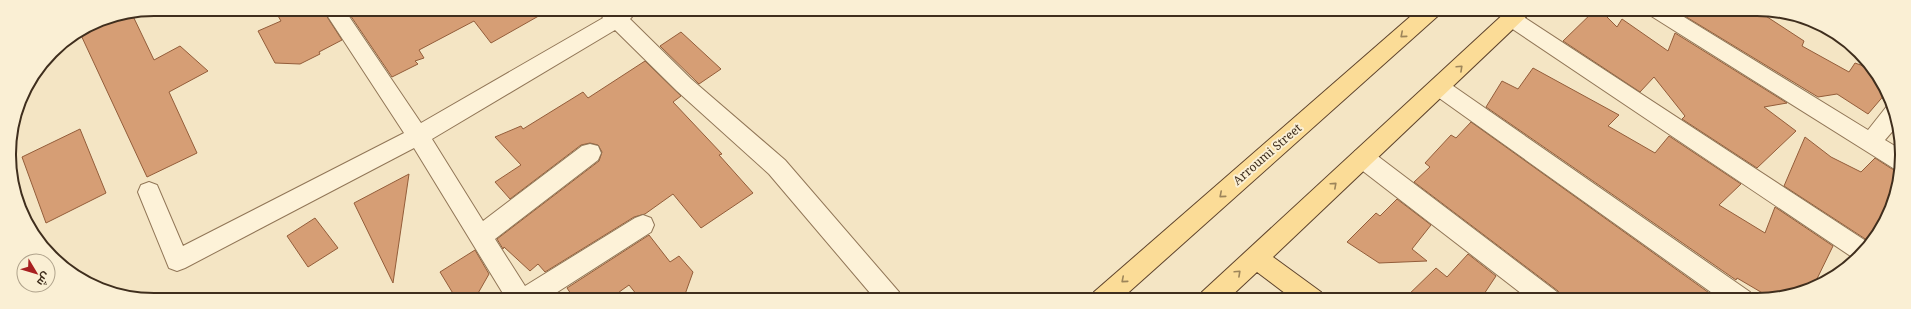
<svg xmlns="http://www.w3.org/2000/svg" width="1911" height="309" viewBox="0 0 1911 309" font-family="'Noto Serif',Cairo,serif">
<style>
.building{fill:#d69e75;stroke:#935d3a}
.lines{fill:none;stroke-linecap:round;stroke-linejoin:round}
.minor-casing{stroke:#917657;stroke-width:2}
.major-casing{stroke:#5e432c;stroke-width:2}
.minor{fill:#fdf2d8;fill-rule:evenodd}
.major{fill:#fbdc97;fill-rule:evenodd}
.oneway{stroke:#9d855a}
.labels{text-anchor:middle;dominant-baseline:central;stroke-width:4;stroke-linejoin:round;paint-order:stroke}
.street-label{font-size:12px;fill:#3f2e1d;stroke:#faefd4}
.rim{fill:none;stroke:#3f2e1d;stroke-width:2}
</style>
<rect width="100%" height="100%" fill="#f4e5c4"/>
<path class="building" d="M274 9H322L342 40 319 52 320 54 300 64 275 63 258 31 281 21Z
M346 9H551L491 43 474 21 419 50 424 58 415 61 418 64 392 77Z
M1596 9H1599L1617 27 1622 19 1668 51 1675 33 1787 103 1764 107 1796 131 1757 168 1682 119 1685 116 1654 77 1640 92 1563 41Z
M1685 9H1755L1804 41 1802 46 1849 72 1855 63 1872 69 1886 93 1868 114 1837 94 1818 97 1683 15Z
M132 14 154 60 180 46 208 71 169 92 197 153 147 177 80 33 99 20Z
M681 32 721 69 699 84 660 46Z
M645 61 681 96 673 102 722 154 719 155 753 193 701 228 673 194 645 214 634 217 545 272 538 264 530 271 504 247 503 249 497 239 599 161 602 152 598 145 590 143 581 145 510 199 495 182 521 165 495 137 521 126 523 129 583 92 588 98Z
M1533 68 1619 115 1608 126 1655 153 1669 136 1741 184 1719 205 1765 233 1775 207 1833 246 1813 287 1771 298 1737 278 1736 280 1486 107 1502 81 1518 89Z
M1471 122 1719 300H1562L1558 291 1414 182 1430 167 1425 163 1451 135 1456 138Z
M80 129 106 193 46 223 22 157Z
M1805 137 1831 157 1861 172 1875 158 1892 169 1900 171 1887 219 1870 242 1784 186Z
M409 174 393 283 354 203Z
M1397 199 1431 225 1412 249 1427 261 1379 263 1347 242 1376 213 1380 216Z
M315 218 338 248 308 267 287 236Z
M649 235 670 262 679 256 693 272 683 300H641L629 285 608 300H575L567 288Z
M475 250 489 274 477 295 471 300H457L440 272Z
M1468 254 1496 276 1480 300H1403L1436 268 1447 277Z"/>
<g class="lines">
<defs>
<path id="minor" d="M323 9H344L421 123 603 18 597 9H639L630 19 691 79 785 160 899 292 903 300H876L769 174 677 91 615 30 432 139 483 221 582 146 590 144 598 146 601 153 598 160 495 239 525 286 635 218 643 215 651 218 654 225 651 232 545 300H507L414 148 185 268 177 271 169 268 138 192 141 185 149 182 157 185 183 246 404 133Z
M1645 9H1671L1868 130 1887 106 1892 104 1897 126 1885 140 1900 149 1902 164 1900 170 1893 168 1648 14Z
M1512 11 1519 14 1869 243 1860 257 1855 259 1505 24 1502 19 1505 14Z
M1439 79 1446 81 1750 292 1754 300H1722L1432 93 1428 87 1432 81Z
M1363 149 1371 151 1557 292 1561 300H1530L1355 165 1352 158 1355 151Z"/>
<path id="major" d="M1419 9H1443L1440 14 1120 300H1090L1094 292Z
M1509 9H1532L1529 14 1273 257 1321 292 1325 300H1294L1257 272 1227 300H1198L1202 292Z"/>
</defs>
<use href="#minor" class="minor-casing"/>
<use href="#major" class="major-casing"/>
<use href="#minor" class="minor"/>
<use href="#major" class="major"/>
</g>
<defs><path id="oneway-chevron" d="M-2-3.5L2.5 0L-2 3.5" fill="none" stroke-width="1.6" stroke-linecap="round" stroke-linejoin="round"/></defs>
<g class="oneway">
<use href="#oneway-chevron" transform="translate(1403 35) rotate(139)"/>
<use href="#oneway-chevron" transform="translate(1460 68) rotate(-43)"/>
<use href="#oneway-chevron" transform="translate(1334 185) rotate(-42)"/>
<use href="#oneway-chevron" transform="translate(1222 195) rotate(139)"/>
<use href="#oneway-chevron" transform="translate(1238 273) rotate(-43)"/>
<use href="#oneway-chevron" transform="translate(1124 280) rotate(139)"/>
</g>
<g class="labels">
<g class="street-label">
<text transform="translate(1267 154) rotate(-41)">Arroumi Street</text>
</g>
</g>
<path d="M0 0H1911V309H0ZM154 16H1757A138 138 0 0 1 1895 154V155A138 138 0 0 1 1757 293H154A138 138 0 0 1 16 155V154A138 138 0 0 1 154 16Z" fill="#faefd4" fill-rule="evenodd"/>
<path class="rim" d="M154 16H1757A138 138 0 0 1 1895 154V155A138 138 0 0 1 1757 293H154A138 138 0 0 1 16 155V154A138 138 0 0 1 154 16Z"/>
<g transform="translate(36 273) rotate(128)"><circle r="19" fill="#faefd4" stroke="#afa28b"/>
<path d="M0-3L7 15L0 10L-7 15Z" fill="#a81f20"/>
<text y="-6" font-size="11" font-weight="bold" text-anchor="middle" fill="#3f2e1d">ش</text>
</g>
</svg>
